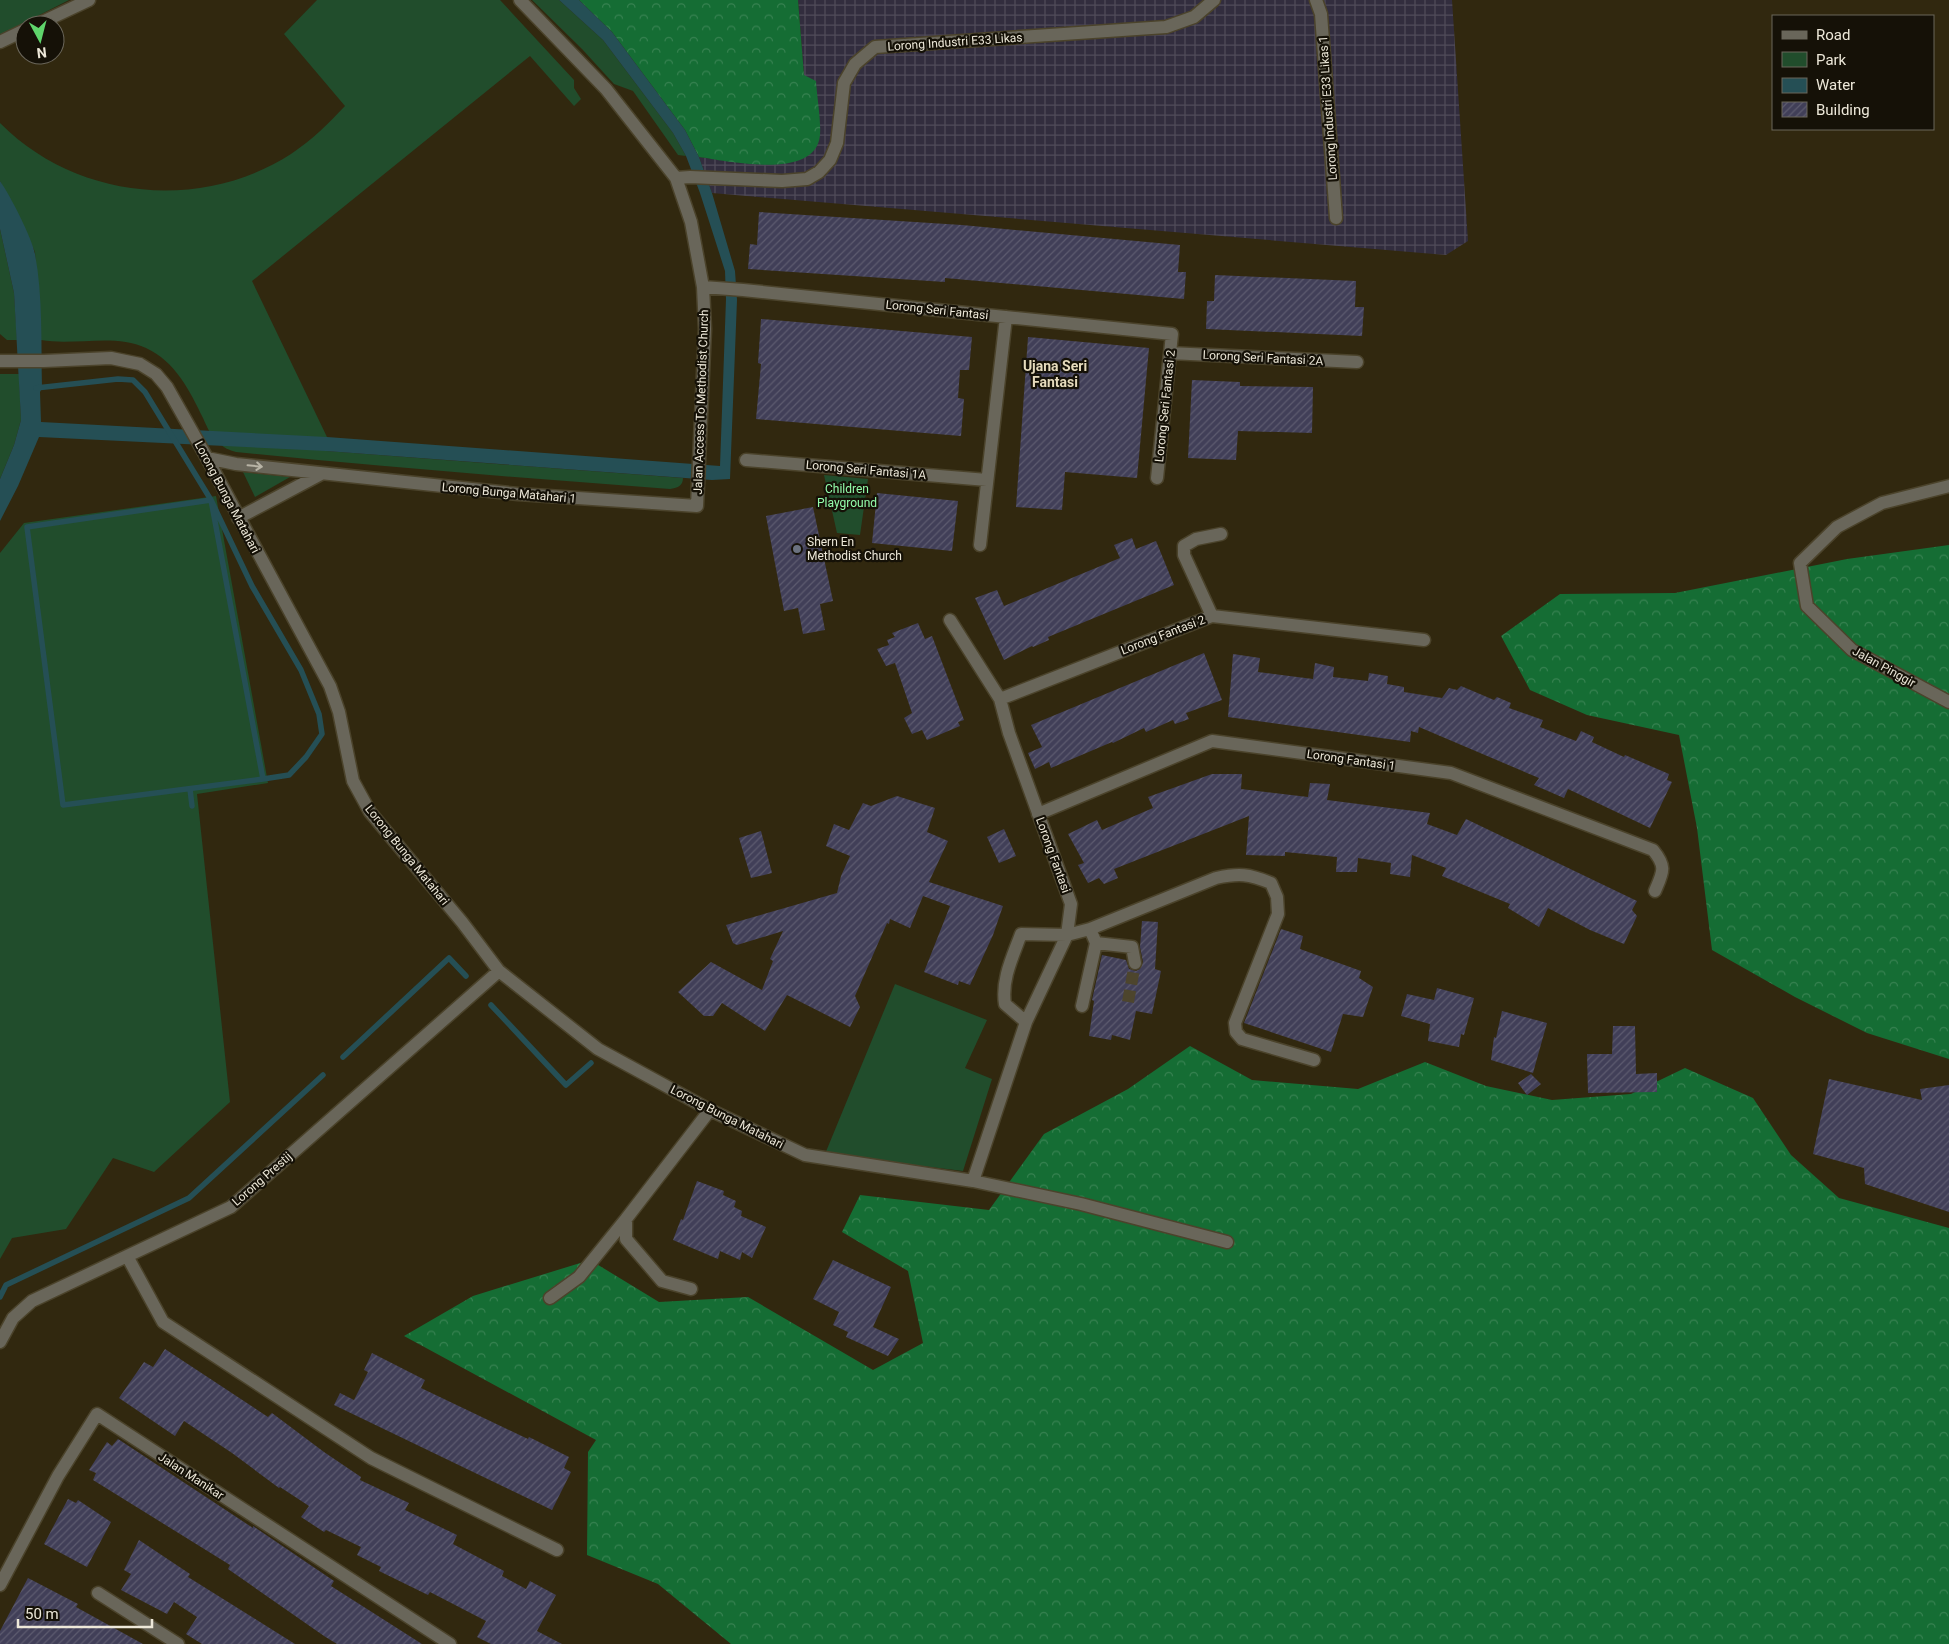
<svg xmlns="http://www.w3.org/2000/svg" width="1949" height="1644" viewBox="0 0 1949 1644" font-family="Roboto,sans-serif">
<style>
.industrial{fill:url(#industrial-grid)}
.green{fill:#214d2c}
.forest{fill:url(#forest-crowns)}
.water{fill:#254f55}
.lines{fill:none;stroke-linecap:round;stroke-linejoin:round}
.stream{stroke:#254f55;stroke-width:5.5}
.building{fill:url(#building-hatch)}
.minor-tunnel{stroke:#4d452d;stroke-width:12;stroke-dasharray:12 6;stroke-linecap:butt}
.minor-casing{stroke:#4b432b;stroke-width:15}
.minor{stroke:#69665a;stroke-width:12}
.oneway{stroke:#b8b4a6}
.worship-dot{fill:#6b7280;stroke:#151107;stroke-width:2}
.labels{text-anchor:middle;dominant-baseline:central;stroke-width:4.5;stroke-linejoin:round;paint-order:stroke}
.street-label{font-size:12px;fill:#ede8d9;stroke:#151107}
.park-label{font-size:12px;fill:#93fdab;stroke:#151107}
.poi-label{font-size:12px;fill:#ede8d9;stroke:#151107;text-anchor:start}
.neighbourhood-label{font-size:14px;font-weight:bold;fill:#e6dbbd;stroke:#151107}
</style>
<defs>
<pattern id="industrial-grid" width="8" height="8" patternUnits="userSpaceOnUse" patternTransform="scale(1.25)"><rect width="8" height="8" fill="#322d3e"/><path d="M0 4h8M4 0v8" fill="none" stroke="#504b59"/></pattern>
<pattern id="forest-crowns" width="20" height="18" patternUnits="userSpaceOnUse" patternTransform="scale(1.25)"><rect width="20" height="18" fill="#156d34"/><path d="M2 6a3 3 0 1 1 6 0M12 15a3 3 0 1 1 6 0" fill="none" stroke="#378251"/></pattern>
<pattern id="building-hatch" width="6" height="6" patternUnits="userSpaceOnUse" patternTransform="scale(1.25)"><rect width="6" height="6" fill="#413f58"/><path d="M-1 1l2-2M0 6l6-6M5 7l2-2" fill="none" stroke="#5d5b6f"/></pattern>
</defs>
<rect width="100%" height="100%" fill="#31280f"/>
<path class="industrial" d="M798 0H1452L1468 241 1446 255 712 193 699 157 744 163 804 76Z"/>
<path class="green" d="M0 0H69L0 35Z
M317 0H500L574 80V88L581 99 574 106 530 56 252 281 327 437V451L683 478C683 486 677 488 670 489 525 478 380 467 236 452 229 450 224 448 219 443 211 437 207 427 203 418 190 391 175 361 146 348 114 333 75 346 41 340L35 252 22 224 0 181V123C76 200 201 212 291 154 312 140 329 123 345 106L284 34Z
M532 0H559L603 40 673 133 686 156 678 155 633 91 614 84 582 49Z
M0 229 14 293 17 340H7L0 334Z
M0 374H19L21 420 14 445 0 479Z
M243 472 290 477 255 497Z
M824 475 868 479 860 535 837 533Z
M216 496 268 783 197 794 230 1102 154 1172 113 1158 66 1229 12 1238 0 1259V553L24 523Z
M895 984 987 1020 965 1068 992 1079 963 1171 825 1154Z"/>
<path class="forest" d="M579 0H798L804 75 816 81C817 98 821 118 820 135 816 181 728 161 699 157L685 130 612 32Z
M1949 545V1059L1867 1033 1795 997 1712 950 1697 828 1679 735 1587 715 1530 690 1501 636 1560 594 1675 593 1847 559Z
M1190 1046 1252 1080 1358 1089 1425 1062 1486 1086 1552 1100 1631 1094 1685 1068 1753 1098 1791 1155 1839 1198 1949 1228V1644H731L658 1584 587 1555 588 1452 596 1440 404 1336 473 1296 590 1260 659 1302 748 1297 873 1370 923 1343 908 1271 842 1232 860 1195 989 1210 1044 1134 1128 1089Z"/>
<path class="water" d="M559 0H579L612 32 685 130 699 157 712 193 735 271 737 300 730 479 712 480 326 451 39 437 18 486 0 521V479L14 445 21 420 14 293 0 229V181C10 195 32 238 35 254 43 296 41 345 42 388L40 392 41 422 327 437 720 466 726 299 725 271 700 193 686 156 673 133 603 40Z"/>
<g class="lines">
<path class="stream" d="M36 388 118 379 133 380 145 392 211 500 252 586 301 670 319 714 322 734 306 757 289 775 263 779
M211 500 263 779 63 805 27 527Z
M190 789 192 806
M491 1005 566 1085 591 1063
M343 1057 449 958 466 976
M0 1297 6 1285 189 1198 323 1075"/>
</g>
<path class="building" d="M759 212 962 225 1180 245 1178 272H1186L1184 299 945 278V282L748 269 750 244 757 245Z
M1215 275 1356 281 1355 307H1364L1362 336 1206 329 1207 301H1214Z
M761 319 972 337 969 370H960L958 398 964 399 961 436 756 419 761 364 758 363Z
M1028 337 1149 348 1137 478 1065 472 1062 510 1016 507Z
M1192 380 1240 382V386L1313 387 1312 433 1238 431 1236 460 1188 458Z
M877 493 958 501 952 551 872 543Z
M813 507 833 601 820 604 825 630 803 634 798 608 784 611 766 516Z
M1132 538 1136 549 1156 541 1174 585 1048 637 1049 640 1033 647 1032 646 1004 660 975 598 997 590 1004 606 1120 558 1114 545Z
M918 623 925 639 932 636 964 720 958 722 960 726 927 740 922 730 912 734 904 718 912 713 895 663 886 666 877 649 889 645 887 640 895 637 892 633Z
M1204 653 1222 700 1186 713 1189 719 1175 724 1173 720 1146 732 1144 728 1113 743 1112 742 1051 768 1049 762 1035 769 1028 753 1042 747 1031 725Z
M1233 654 1260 658 1258 672 1313 679 1315 663 1334 667 1333 677 1368 681 1369 673 1388 676 1387 684 1404 687V692L1442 698 1449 688 1457 690 1461 686 1494 700 1497 697 1511 703 1509 708 1543 720 1540 727 1576 741 1581 731 1594 737 1592 742 1624 757 1625 755 1669 774 1667 780 1672 782 1650 828 1568 789 1564 798 1534 785 1539 778 1419 727 1418 733 1411 731 1410 742 1228 717Z
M1212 774H1242L1241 789 1308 797 1310 783 1330 784 1327 800 1430 813 1427 824 1457 835 1466 819 1637 901 1632 910 1637 916 1624 944 1590 930 1548 908 1539 927 1508 908 1510 904 1442 876 1446 868 1412 855 1410 877 1390 874 1391 863 1358 858 1357 872H1336L1337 857 1285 852V856L1246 855 1249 816 1114 869 1118 878 1104 884 1099 878 1088 883 1078 865 1084 863 1068 834 1097 820 1102 830 1153 808 1148 797Z
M897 796 935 808 927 832 948 841 929 882 1003 906 993 935 970 985 959 981 958 985 924 972 950 906 923 896 910 928 890 919 889 924 887 923 855 996 860 1007 850 1027 787 995 765 1031 722 1003 713 1016H704L678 992 711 962 762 990 773 961 770 959 783 931 737 945 733 943 726 925 837 893 841 876 850 856 826 846 834 824 849 830 863 803 871 806Z
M1004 829 1016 856 999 863 987 837Z
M761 831 772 873 751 878 739 838Z
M1142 921 1158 922 1155 969 1161 971 1152 1014 1136 1011 1130 1040 1112 1035 1111 1040 1089 1036 1094 1001 1092 1000 1102 955 1126 960 1129 969 1136 971 1140 969 1143 962 1140 947Z
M1281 929 1303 936 1300 949 1361 971 1359 978 1373 987 1363 1017 1343 1014 1331 1052 1244 1023Z
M1437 988 1474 998 1464 1035 1461 1034 1459 1047 1428 1041 1430 1024 1401 1016 1407 994 1434 1000Z
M1502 1011 1547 1023 1533 1073 1491 1060 1494 1037 1496 1038Z
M1613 1026H1635L1636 1074 1657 1073V1092L1588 1093 1587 1054H1612Z
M1531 1074 1541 1084 1527 1095 1518 1083Z
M1829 1079 1922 1100 1920 1089 1949 1085V1212L1865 1184 1864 1168 1813 1154Z
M697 1181 724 1191 723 1195 736 1201 734 1207 742 1211 741 1216 766 1227 752 1258 742 1252 740 1260 720 1251 718 1259 673 1240 681 1219 683 1220Z
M833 1260 891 1287 873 1327 899 1339 888 1356 846 1337 848 1332 833 1325 839 1312 813 1299Z
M165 1349 268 1417 272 1413 324 1452 361 1477 360 1480 409 1503 405 1510 457 1535 453 1544 504 1571 502 1576 526 1589 530 1581 556 1595 537 1631 562 1644H491L477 1637 486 1621 430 1592 428 1595 379 1571 381 1567 357 1555 361 1547 326 1530 324 1532 301 1517 309 1506 280 1487 279 1488 232 1453 184 1421 175 1436 119 1398 144 1362 153 1367Z
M372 1353 425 1380 421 1388 528 1439 529 1437 569 1457 564 1468 571 1472 552 1510 334 1405 340 1393 354 1400 368 1372 364 1370Z
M118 1439 253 1528V1526L334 1581 331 1586 422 1644H337L324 1636 228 1569 230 1565 93 1480 96 1473 89 1470 107 1442 112 1446Z
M68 1499 76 1503 78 1500 111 1522 87 1567 44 1544Z
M139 1540 190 1574 188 1577 295 1644H202L186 1634 197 1617 174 1602 167 1614 121 1590 131 1574 124 1570Z
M28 1578 78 1604 76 1607 143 1644H0V1631Z"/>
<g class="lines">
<path class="minor-tunnel" d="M1128 1002 1135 963"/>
<defs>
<path id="minor" d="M1316 0 1321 14 1336 218
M36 25 89 0
M0 42 25 30
M676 178 690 177 782 181 807 179 819 172 830 160 837 143 844 83 855 64 875 47 1166 27 1194 17 1214 0
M703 287 743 290 1172 334 1157 478
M1170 353 1357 362
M0 361H44L111 358 140 364 156 374 167 387 207 458 330 686 339 712 353 781 370 812 462 922 499 971 598 1049 710 1110 805 1155 973 1181 1081 1204 1227 1242
M207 458 236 464 518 494 697 506 705 329 703 287 691 222 676 178 606 89 520 0
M746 460 987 480
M1949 486 1882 503 1837 527 1800 563 1807 606 1852 650 1949 702
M238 518 321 474
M980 545 1006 317
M1212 616 1184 555V546L1196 539 1221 534
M950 620 1000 699 1009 733 1071 904 1067 935 1026 1022 973 1181
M1000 699 1212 616 1424 640
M1038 814 1212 741 1451 773 1653 850C1667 867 1663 872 1655 891
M1096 943 1132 947 1135 963
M1082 1006 1096 943 1090 929
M1026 1022 1005 1004C1001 980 1013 956 1021 934L1067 935 1090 929 1216 878C1239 873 1249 874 1271 883L1277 897 1278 914 1235 1023 1236 1032 1242 1039 1314 1060
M127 1256 163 1322 371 1458 557 1550
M691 1289 662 1281 626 1239V1219L710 1110
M550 1298 579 1277 626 1219
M0 1342 13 1318 32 1301 231 1207 499 971
M0 1585 58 1476 97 1414 450 1644
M98 1593 178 1644"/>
</defs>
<use href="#minor" class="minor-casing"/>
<use href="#minor" class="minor"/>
</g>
<defs><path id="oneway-shaft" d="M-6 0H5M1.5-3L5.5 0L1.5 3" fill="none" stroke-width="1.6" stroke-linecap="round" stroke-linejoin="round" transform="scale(1.25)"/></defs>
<use class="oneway" href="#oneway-shaft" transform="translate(255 466) rotate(6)"/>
<circle class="worship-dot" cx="797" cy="549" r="5"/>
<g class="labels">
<g class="street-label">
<text transform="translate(955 42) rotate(-4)">Lorong Industri E33 Likas</text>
<text transform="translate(1328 108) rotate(-94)">Lorong Industri E33 Likas 1</text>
<text transform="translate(937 310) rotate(6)">Lorong Seri Fantasi</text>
<text transform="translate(1263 358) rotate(3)">Lorong Seri Fantasi 2A</text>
<text transform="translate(701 402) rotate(-88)">Jalan Access To Methodist Church</text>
<text transform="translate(1165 406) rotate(-84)">Lorong Seri Fantasi 2</text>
<text transform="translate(866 470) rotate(5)">Lorong Seri Fantasi 1A</text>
<text transform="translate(509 493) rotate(5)">Lorong Bunga Matahari 1</text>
<text transform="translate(227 497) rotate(62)">Lorong Bunga Matahari</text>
<text transform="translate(1163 635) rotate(-21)">Lorong Fantasi 2</text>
<text transform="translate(1884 667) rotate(29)">Jalan Pinggir</text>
<text transform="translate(1351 760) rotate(8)">Lorong Fantasi 1</text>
<text transform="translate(407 855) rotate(51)">Lorong Bunga Matahari</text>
<text transform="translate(1053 855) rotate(70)">Lorong Fantasi</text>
<text transform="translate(727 1117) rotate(27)">Lorong Bunga Matahari</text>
<text transform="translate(262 1179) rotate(-41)">Lorong Prestij</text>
<text transform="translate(191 1476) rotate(33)">Jalan Manikar</text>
</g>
<g class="park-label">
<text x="847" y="489">Children<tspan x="847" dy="14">Playground</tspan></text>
</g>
<g class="poi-label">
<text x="807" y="542">Shern En<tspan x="807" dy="14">Methodist Church</tspan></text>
</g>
<g class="neighbourhood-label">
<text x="1055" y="366">Ujana Seri<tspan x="1055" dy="16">Fantasi</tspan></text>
</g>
</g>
<rect x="1772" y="15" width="162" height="115" fill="#151107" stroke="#6b675b"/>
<rect x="1782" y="31" width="25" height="8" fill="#69665a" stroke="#6b675b"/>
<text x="1816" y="40" font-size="15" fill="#ede8d9">Road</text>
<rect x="1782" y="52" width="25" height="15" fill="#214d2c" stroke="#6b675b"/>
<text x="1816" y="65" font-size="15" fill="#ede8d9">Park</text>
<rect x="1782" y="78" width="25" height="15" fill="#254f55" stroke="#6b675b"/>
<text x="1816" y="90" font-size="15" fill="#ede8d9">Water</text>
<rect x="1782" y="102" width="25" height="15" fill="url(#building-hatch)" stroke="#6b675b"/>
<text x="1816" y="115" font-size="15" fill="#ede8d9">Building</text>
<g transform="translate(40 40) rotate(173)"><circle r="24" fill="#151107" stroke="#6b675b"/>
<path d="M0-4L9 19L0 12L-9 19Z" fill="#5fd56b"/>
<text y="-8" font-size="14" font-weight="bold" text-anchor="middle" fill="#ede8d9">N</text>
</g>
<path d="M18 1619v8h134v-8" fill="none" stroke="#ede8d9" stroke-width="2.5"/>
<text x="25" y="1619" font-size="15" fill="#ede8d9" stroke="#151107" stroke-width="4" paint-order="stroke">50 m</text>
</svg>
